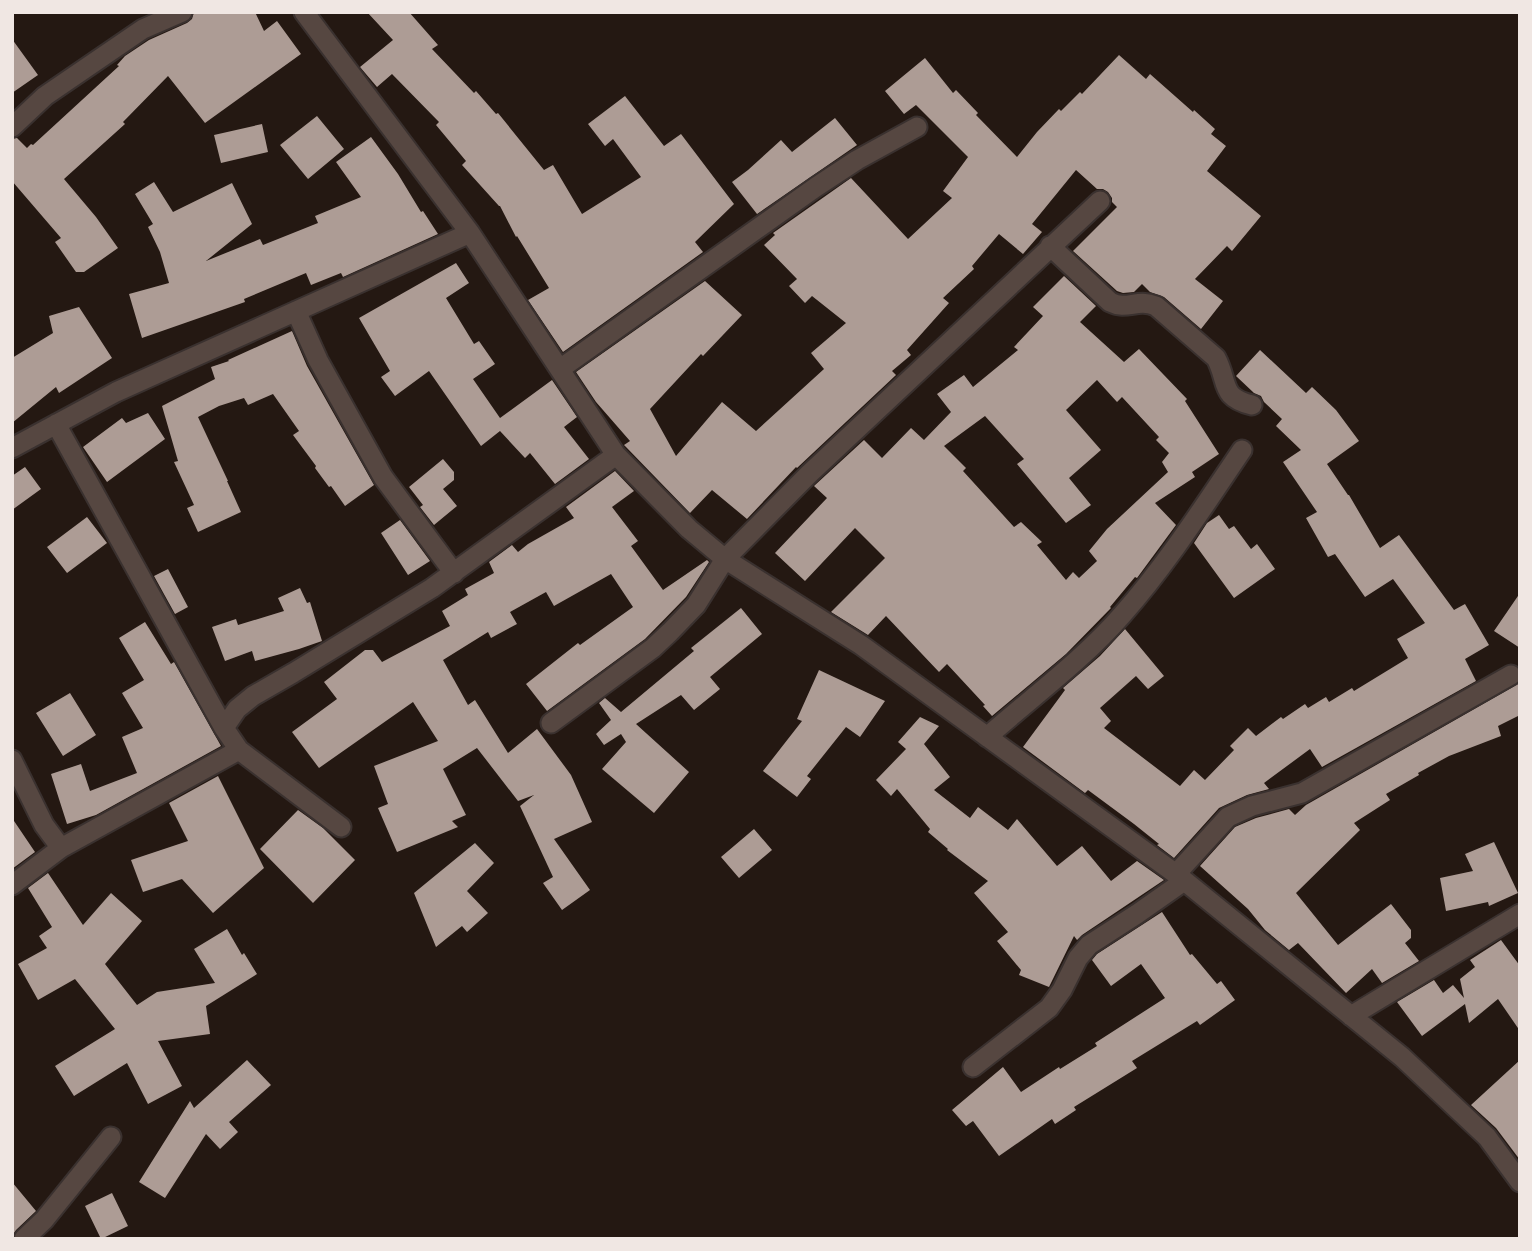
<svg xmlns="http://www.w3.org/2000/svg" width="1532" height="1251" viewBox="0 0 1532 1251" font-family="Helvetica,sans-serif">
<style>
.building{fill:#ad9c95;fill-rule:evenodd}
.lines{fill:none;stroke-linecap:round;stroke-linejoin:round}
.minor-casing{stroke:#3a312f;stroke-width:23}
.minor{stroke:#564741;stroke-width:19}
</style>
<rect width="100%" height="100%" fill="#241812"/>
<path class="building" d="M194 12H255L264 31 277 21 301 54 205 123 168 76 123 122 125 124 64 179 96 217 118 248 84 272H76L55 242 61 238 12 181V139L17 138 27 148 31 144 33 145 119 66 117 65 125 56 149 40 187 23 192 19Z
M367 12H409L438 45 432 49 474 93 476 91 496 114 498 113 544 170 553 165 582 214 641 177 613 139 605 146 588 124 625 96 664 146 681 134 734 204 695 242 703 252 563 352 528 300 549 288 517 236 516 237 500 206H499L462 165 466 161 436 125 439 122 392 74 377 87 360 67 393 40Z
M12 39 38 75 12 93Z
M1119 55 1146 79 1150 74 1193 112 1194 110 1215 129 1211 134 1226 146 1207 171 1261 216 1232 251 1227 246 1195 279 1223 301 1201 329 1164 297 1150 292 1142 284 1134 292 1123 293 1117 291 1073 251 1117 207 1112 202V198L1108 192 1103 189H1097L1076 170 1032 224 1042 232 1023 254 999 234 972 266 974 269 943 298 949 303 907 350 911 355 892 371 896 375 797 468 796 467 747 519 712 490 690 513 626 447 624 445 630 441 596 402 576 372 705 281 742 315 703 356 701 354 650 409 676 456 722 402 756 431 824 369 811 353 846 323 812 296 805 303 789 286 797 279 764 245 775 235 773 233 851 178 908 239 952 198 943 191 968 157 916 105 904 114 885 91 925 58 953 93 956 90 978 113 976 115 1017 157 1037 132 1059 109 1061 111 1080 92 1082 94Z
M317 116 344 149 308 179 280 145Z
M835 118 857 145 757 214 732 182 748 170 781 140 792 152Z
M262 124 268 152 221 163 214 135Z
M371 137 398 174 421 212 423 211 438 234 343 277 341 273 311 285 306 273 244 299 245 302 142 338 129 294 169 283 160 252 148 227 153 224 135 194 154 182 173 212 232 183 252 224 206 261 260 239 263 245 318 223 315 216 361 197 336 162Z
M456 263 469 283 446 298 474 344 479 341 495 364 473 379 500 418 552 380 577 417 564 427 589 459 555 484 530 453 525 458 500 431 481 446 429 371 395 396 381 377 390 371 359 318Z
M1064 276 1096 306 1080 322 1124 362 1139 349 1187 399 1185 401 1219 454 1192 472 1195 477 1155 503 1176 525 1137 578 1135 577 1110 607 1111 608 1066 654 992 716 983 706 985 705 947 664 939 672 886 616 868 635 831 612 885 558 855 528 805 581 775 553 827 498 814 486 864 440 882 458 911 428 924 440 951 412 937 394 964 375 973 387 1018 350 1014 347 1043 316 1033 307ZM1097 380 1117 402 1122 397 1159 437 1156 440 1169 453 1162 462 1168 472 1107 529 1089 551 1097 561 1079 578 1073 572 1066 580 1037 545 1042 542 1021 522 1014 527 963 471 966 468 944 446 985 416 1024 459 1017 464 1066 523 1091 505 1069 478 1101 450 1066 410Z
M79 307 112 358 59 393 56 387 12 423V358L53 333 49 316Z
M292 331 307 366 374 485 345 506 331 486 329 487 315 468 316 466 293 435 299 431 273 394 248 405 244 398 219 406 198 417 228 481H227L241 512 198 532 187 508 194 505 174 462 178 461 162 406 215 379 211 367 229 361 228 360Z
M1260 350 1306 393 1312 387 1336 410 1359 441 1327 464 1348 495H1349L1380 548 1399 535 1454 610 1465 604 1489 645 1465 659 1476 681 1322 767 1310 749 1264 783 1269 789 1247 795 1219 808 1174 858 1157 845 1159 844 1134 824 1088 790 1085 793 1023 747 1065 690 1063 688 1100 656 1125 629 1164 676 1148 689 1136 676 1100 708 1111 721 1104 728 1180 786 1194 770 1205 780 1234 750 1230 746 1248 728 1256 736 1281 717 1283 719 1305 704 1308 708 1326 697 1329 702 1352 688 1354 691 1408 658 1397 639 1425 623 1393 579 1365 597 1335 554 1328 557 1306 518 1317 512 1283 462 1301 450 1276 426 1282 419 1264 402 1261 396 1254 393 1236 376Z
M148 413 165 439 107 482 83 447 122 418 126 423Z
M443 459 454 472V480L443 489 457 506 434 525 420 507 423 505 409 487Z
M25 467 41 489 12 510V476Z
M615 471 634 491 612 507 638 541 631 546 663 590 707 560 709 562 686 597 645 639 547 711 526 684 578 643 580 645 633 607 611 574 554 606 546 592 510 612 517 624 491 638 488 632 443 660 468 705 475 700 508 753 537 729 571 775 592 822 554 839 590 890 562 910 543 883 553 877 520 806 534 795 518 801 477 748 443 769 466 815 452 821 458 827 397 852 378 808 388 804 374 766 438 741 413 702 319 768 292 732 337 699 324 682 365 650H373L382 662 450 626 442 611 468 595 465 589 494 573 489 562 512 545 518 552 528 544 574 518 566 507Z
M1219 515 1229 529 1234 526 1251 549 1257 544 1275 569 1234 598 1194 543 1207 523Z
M87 517 107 543 67 573 47 547Z
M400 520 430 561 408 575 381 533Z
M168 569 188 607 175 614 154 576Z
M300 588 307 603 310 602 322 641 299 649 255 661 252 651 225 661 212 627 236 619 238 625 284 611 278 598Z
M1520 593V648L1494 631Z
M741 608 762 634 710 677 720 689 694 710 681 695 636 724 689 772 654 813 602 769 626 742 621 734 604 745 596 734 611 720 599 703 605 698 621 712 694 651 691 648Z
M145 622 171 664 174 662 221 746 96 815 67 824 51 774 81 764 90 791 137 773 122 737 143 728 122 693 144 680 119 638Z
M819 670 885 701 860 737 846 727 807 776 811 779 797 797 763 771 802 721 797 719Z
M1520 683V715L1498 726 1501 736 1449 756 1418 773 1419 775 1386 794 1390 800 1354 823 1360 830 1296 893 1338 945 1391 904 1411 930V938L1405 943 1419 961 1382 983 1372 969 1346 993 1298 943 1289 950 1265 930 1248 909 1200 866 1235 827 1256 818 1289 809 1295 815 1306 805Z
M70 693 96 735 63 756 36 713Z
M920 717 939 726 924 744 950 777 934 790 970 818 978 807 1008 830 1017 819 1057 866 1082 846 1111 881 1137 861 1164 880 1082 935 1077 940 1074 936 1049 987 1019 975 1021 970 997 941 1008 932 974 893 988 881 947 850 948 849 928 832 930 829 897 789 891 796 876 780 906 749 898 742Z
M218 776 264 868 213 913 182 879 143 892 131 860 188 841 169 803Z
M298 810 323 828 355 860 313 903 260 849Z
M12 818 35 852 12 869Z
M754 829 772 850 739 878 721 857Z
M1494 842 1518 893 1489 906 1488 902 1446 911 1440 878 1473 871 1465 854Z
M475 843 494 863 467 891 488 913 467 932 462 926 436 947 414 893Z
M48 873 83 925 111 893 142 921 105 964 137 1005 157 992 215 983 194 949 227 929 242 955 244 953 257 974 206 1006 210 1034 158 1041 182 1086 148 1104 127 1063 74 1096 55 1066 115 1029 75 979 38 1000 18 964 47 948 39 936 52 927 28 888Z
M1162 912 1190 955 1192 954 1217 984 1221 981 1235 1000 1200 1025 1197 1021 1132 1061 1137 1068 1074 1107 1076 1110 1055 1124 1052 1119 999 1156 973 1121 966 1126 952 1110 1003 1067 1021 1092 1059 1067 1060 1069 1097 1046 1095 1043 1165 998 1141 964 1111 986 1092 960 1097 954Z
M1501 940 1520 966V1031L1498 999 1469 1023 1465 1004 1422 1036 1397 1002 1434 980 1443 993 1453 985 1464 998 1460 979 1475 967 1470 960Z
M247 1060 271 1085 229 1122 238 1132 220 1149 206 1134 165 1198 139 1182 190 1101 194 1108Z
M1520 1060V1160L1496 1128 1471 1105Z
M12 1182 36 1211 16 1230 12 1236Z
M112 1193 128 1226 101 1239 85 1206Z"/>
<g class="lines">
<defs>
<path id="minor" d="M304 12 470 233 616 455 689 529 725 559 861 645 1176 874 1402 1057 1487 1137 1520 1182
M12 127 45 96 143 29 182 12
M1050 246 1110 302C1128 311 1136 298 1156 306L1216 358C1229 382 1219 397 1252 405
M296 311 318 360 383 477 454 573
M560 369 816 187 857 160 917 127
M56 424 224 728
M12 448 116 392 470 233
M551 723 653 648 670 632 696 605 725 559 809 474 1100 201
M987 737C1031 698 1084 659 1122 615 1167 564 1204 506 1242 450
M12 760 44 825 61 848
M341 827 239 750 224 728 237 709 253 696 293 673 432 588 616 455
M1176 874 1228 817 1252 806 1302 793 1511 675
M12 885 61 848 239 750
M1351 1016 1520 914
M973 1067 1049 1008 1062 990 1078 958 1089 945 1137 914 1184 881
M24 1239 44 1220 111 1137"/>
</defs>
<use href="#minor" class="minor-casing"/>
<use href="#minor" class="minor"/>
</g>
<rect width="1532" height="1251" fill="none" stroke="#f0e7e3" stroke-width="28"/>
</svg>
